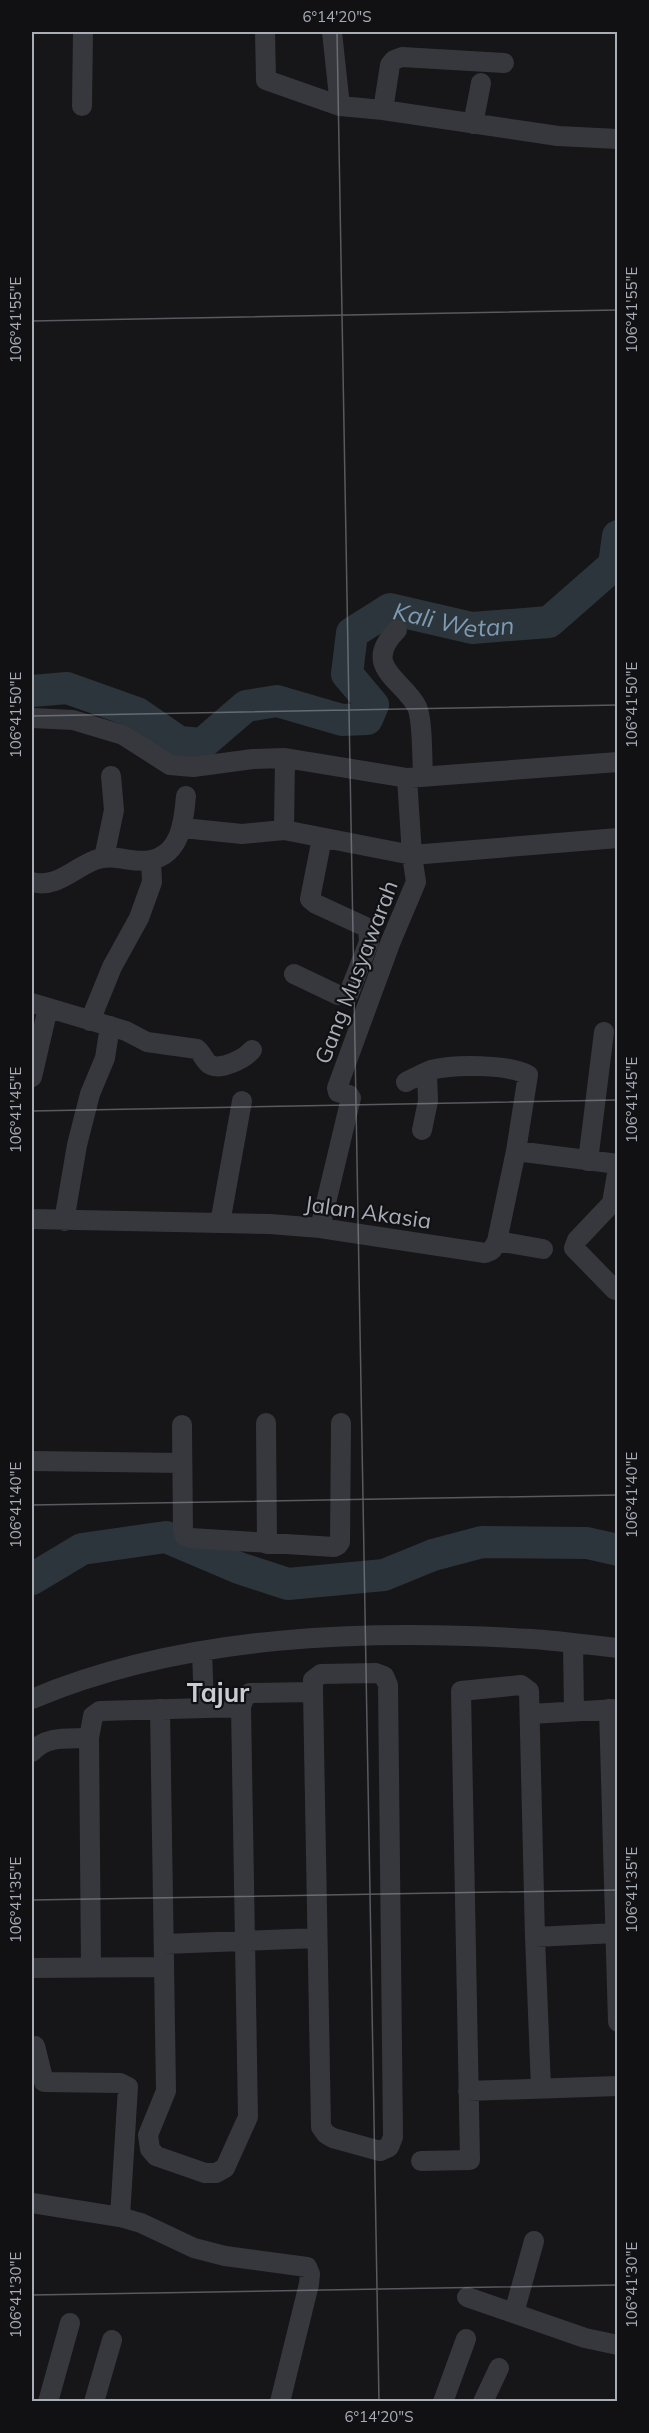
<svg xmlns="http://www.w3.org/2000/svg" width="649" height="2433" viewBox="0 0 649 2433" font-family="Mulish,sans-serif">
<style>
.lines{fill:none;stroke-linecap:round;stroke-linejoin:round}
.river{stroke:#2c353c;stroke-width:32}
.minor{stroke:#37383d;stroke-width:20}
.ticks{fill:none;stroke:#a8adb8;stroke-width:1.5;stroke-opacity:0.45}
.labels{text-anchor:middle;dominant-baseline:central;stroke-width:4.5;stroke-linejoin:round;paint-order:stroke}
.street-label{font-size:22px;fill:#a8adb8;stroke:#111113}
.water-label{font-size:24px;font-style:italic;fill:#7f9bb3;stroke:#111113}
.quarter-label{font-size:26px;font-weight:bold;fill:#c9ccd4;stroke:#111113}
.neatline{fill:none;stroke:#a8adb8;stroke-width:2}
.ticks-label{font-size:15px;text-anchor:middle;fill:#a8adb8}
</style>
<rect width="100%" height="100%" fill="#161618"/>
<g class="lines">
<g class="river">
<path id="s1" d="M32 691 67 688 137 713 179 742 202 744 246 706 277 701 342 720 367 719 373 705 347 674 352 633 390 609 472 628 549 622 614 565 618 536"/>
<path d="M32 1579 82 1549 166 1537 239 1568 288 1584 384 1575 433 1555 482 1542 587 1543 618 1550"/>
</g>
<path class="minor" d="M265 32 266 80 340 106
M332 32 340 106 383 110 558 136 618 139
M82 106 83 32
M383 110 390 65 394 60 402 57 504 63
M473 124 481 83
M397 630C360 667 404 680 417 707 423 721 422 760 423 777
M32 718 73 720 123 735 170 765 193 767 253 759 285 758 407 778 618 762
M285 758 284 830 412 855 618 838
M183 828 242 834 284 830
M104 858 114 810 111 776
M32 882C56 889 74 868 95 860 114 853 133 864 151 860 181 854 184 820 186 796
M294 974 338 995 349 993 369 942 368 928 316 904 310 899 322 838
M32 1003 126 1031 147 1042 197 1049C202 1053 204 1060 209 1064 220 1072 245 1058 252 1050
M90 1021 112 967 139 918 152 882 151 860
M32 1077 48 1008
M422 1130 428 1101 427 1072
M516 1151 618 1164
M588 1161 604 1032
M32 1219 270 1224 320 1228 485 1253 492 1250 497 1241 516 1151 528 1075C508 1064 454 1064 431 1070 423 1073 414 1078 406 1082
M64 1221 77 1145 90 1094 105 1058 110 1026
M220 1223 242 1101
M320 1228 351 1098 349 1095 338 1092 337 1088 391 941 416 882 412 855 407 778
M497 1241 543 1249
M615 1290 574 1248 577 1240 612 1203 618 1168
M266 1423 267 1544
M182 1425 183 1530 185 1536 190 1538 334 1547 338 1545 340 1542 341 1423
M32 1461 181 1463
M573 1644 574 1711
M202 1651 204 1707
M376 1673 384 1676 388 1685 393 2137 389 2147 380 2151 333 2138 326 2134 321 2127 313 1692V1680L321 1674Z
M32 1699C186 1634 367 1629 532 1639 560 1641 589 1645 618 1648
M160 1709 166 2091 148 2135 150 2149 156 2156 205 2173H216L225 2168 248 2117 241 1707 244 1698 250 1693 313 1692
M609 1709 618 2022
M530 1714 618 1709
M32 1752C47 1735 68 1739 89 1738
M535 1937 615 1933
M164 1944 317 1938
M32 1968 164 1967
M91 1968 89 1738 93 1716 100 1711 241 1707
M35 2046 44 2082 120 2083 128 2087 120 2217
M468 2091 618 2086
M421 2161 470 2160 461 1691 521 1685 529 1691 535 1937 541 2088
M32 2203 120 2217 141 2223 194 2248 225 2256 307 2267 310 2274 309 2284 280 2402
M467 2297 585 2338 618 2345
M514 2313 534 2241
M48 2402 70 2323
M94 2402 112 2340
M443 2402 466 2339
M483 2402 499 2368"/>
</g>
<path class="ticks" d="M337 32 379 2402M32 321 618 310M32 716 618 705M32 1111 618 1100M32 1505 618 1495M32 1900 618 1890M32 2295 618 2285"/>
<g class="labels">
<g class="street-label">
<text transform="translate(356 972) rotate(-69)">Gang Musyawarah</text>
<text transform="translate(368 1212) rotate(8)">Jalan Akasia</text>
</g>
<g class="water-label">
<text stroke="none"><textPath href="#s1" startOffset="573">Kali Wetan</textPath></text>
</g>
<g class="quarter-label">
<text x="218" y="1692">Tajur</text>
</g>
</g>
<rect width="649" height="2433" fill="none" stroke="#111113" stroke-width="66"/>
<rect x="33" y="33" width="583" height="2367" class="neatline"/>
<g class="ticks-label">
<text x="337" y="22">6°14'20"S</text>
<text transform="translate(632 310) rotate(-90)" y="5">106°41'55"E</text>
<text transform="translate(16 320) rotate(-90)" y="5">106°41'55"E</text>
<text transform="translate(632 705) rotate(-90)" y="5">106°41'50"E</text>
<text transform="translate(16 715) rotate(-90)" y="5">106°41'50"E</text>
<text transform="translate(632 1100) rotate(-90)" y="5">106°41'45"E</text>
<text transform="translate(16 1110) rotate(-90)" y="5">106°41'45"E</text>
<text transform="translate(632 1495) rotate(-90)" y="5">106°41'40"E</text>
<text transform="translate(16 1505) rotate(-90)" y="5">106°41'40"E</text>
<text transform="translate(632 1890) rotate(-90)" y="5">106°41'35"E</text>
<text transform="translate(16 1900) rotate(-90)" y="5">106°41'35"E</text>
<text transform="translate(632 2285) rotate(-90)" y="5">106°41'30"E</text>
<text transform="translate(16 2295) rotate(-90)" y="5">106°41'30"E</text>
<text x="379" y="2422">6°14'20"S</text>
</g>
</svg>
